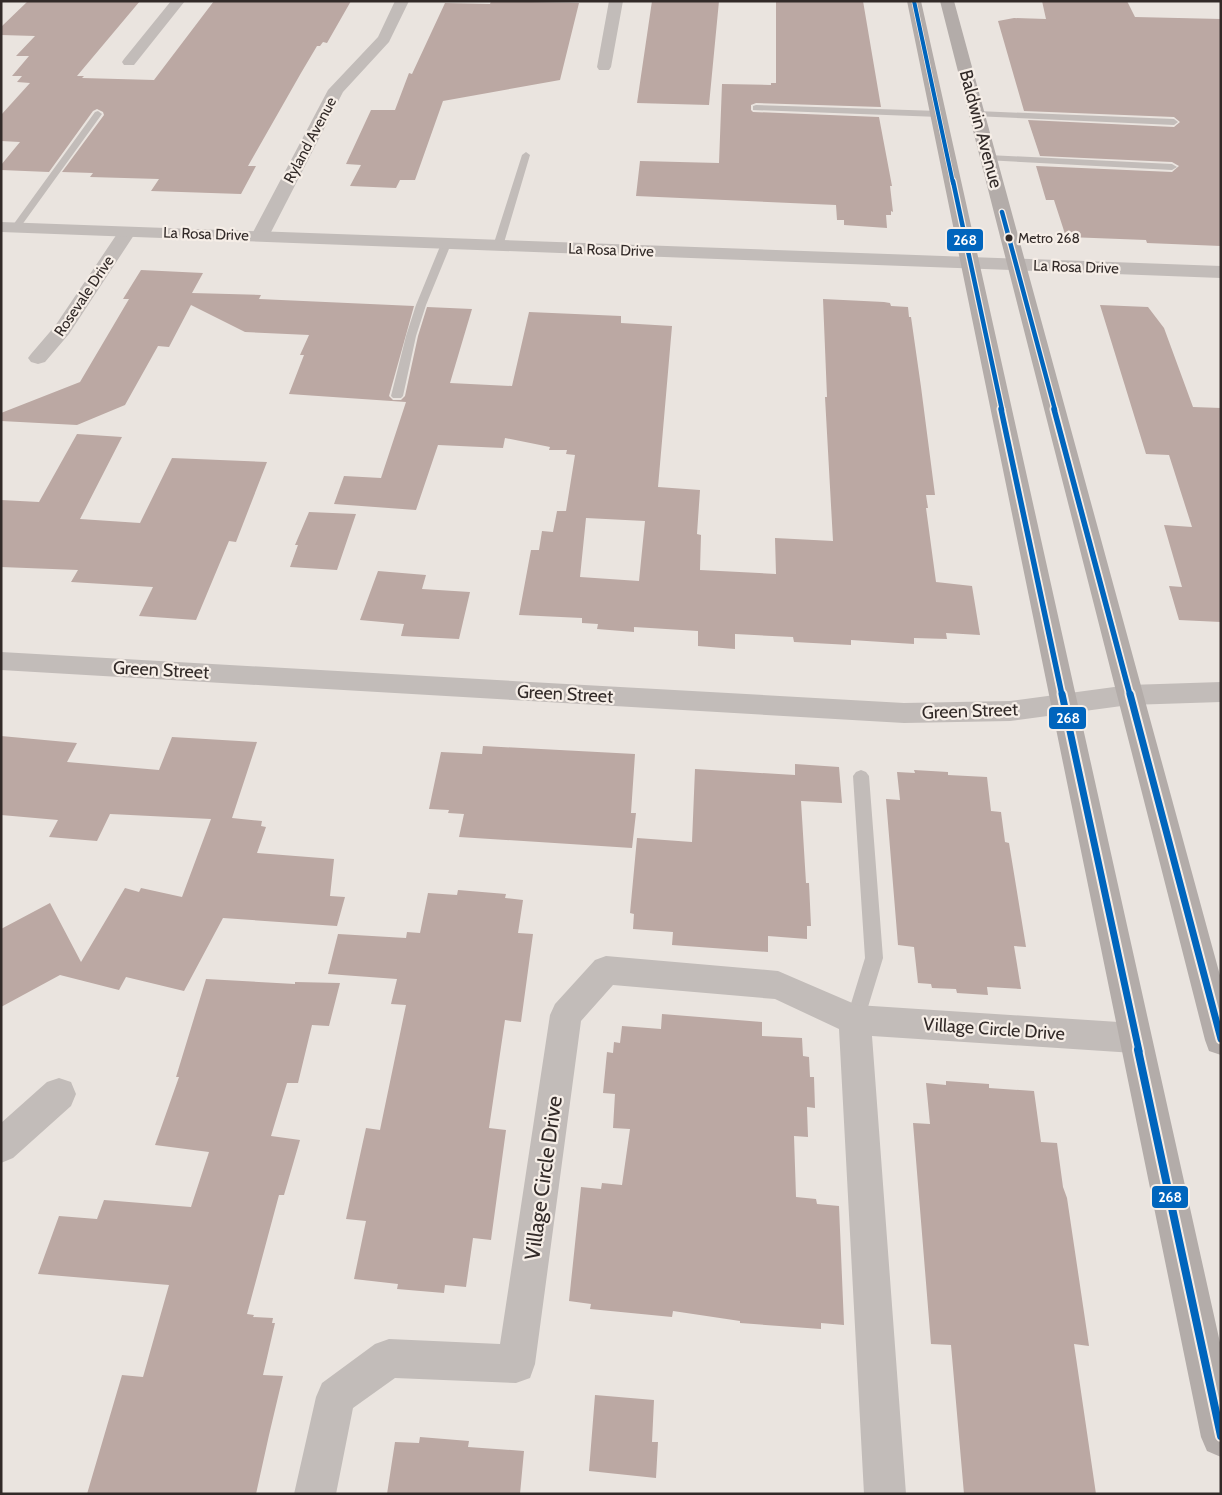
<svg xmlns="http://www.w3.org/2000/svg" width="1222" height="1495" viewBox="0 0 1222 1495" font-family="Cabin,sans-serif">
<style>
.building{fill:#bba8a3;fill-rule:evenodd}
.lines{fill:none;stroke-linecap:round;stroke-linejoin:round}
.service{fill:#c2bcb9;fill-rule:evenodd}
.minor{fill:#c2bcb9;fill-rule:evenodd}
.tertiary{fill:#c2bcb9;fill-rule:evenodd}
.secondary{fill:#b3aca9;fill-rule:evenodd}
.bus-1-far4-casing{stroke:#f6eee7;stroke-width:5.5}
.bus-1-far3-casing{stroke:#f6eee7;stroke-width:7}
.bus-1-far2-casing{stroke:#f6eee7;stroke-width:9}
.bus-1-far1-casing{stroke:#f6eee7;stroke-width:11}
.bus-1-casing{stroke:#f6eee7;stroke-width:12}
.bus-1-far4{stroke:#0065bd;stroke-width:4}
.bus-1-far3{stroke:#0065bd;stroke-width:4.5}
.bus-1-far2{stroke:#0065bd;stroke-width:5.5}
.bus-1-far1{stroke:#0065bd;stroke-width:7}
.bus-1{stroke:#0065bd;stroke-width:8}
.bus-dot{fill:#322a28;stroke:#f6eee7;stroke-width:2}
.labels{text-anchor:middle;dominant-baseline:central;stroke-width:4.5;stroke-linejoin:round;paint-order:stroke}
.far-bus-label{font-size:14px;fill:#322a28;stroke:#f6eee7;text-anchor:start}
.far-street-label{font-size:15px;fill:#322a28;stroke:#f6eee7}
.street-label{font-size:18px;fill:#322a28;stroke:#f6eee7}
.near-street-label{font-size:21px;fill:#322a28;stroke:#f6eee7}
.line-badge{stroke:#f6eee7;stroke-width:2}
.badge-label{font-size:14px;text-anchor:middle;font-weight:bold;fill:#fff}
</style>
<rect width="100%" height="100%" fill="#eae4df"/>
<path class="building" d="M28 1H140L77 76H84L82 78 154 80 214 1H351L327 43 323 42 320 46H317L301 73 248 166H256L241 194 151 191 159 179 90 177 93 173 62 172 104 115 103 112 97 109 93 111 49 172 1 170V165L20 142 1 141V115L30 83 17 82 22 76H12L29 56H16L35 36 1 35V27Z
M491 1 579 3 560 80 443 101 415 180H400L396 188 350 186 361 165 346 164 371 110H395L409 73 412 74 445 3 490 4Z
M652 1H719L709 105 637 103Z
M776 1H863L881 107 756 103 751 105V110L753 112 879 117 892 186H890L893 212 891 211V215H886L887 228 844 225V220H837L836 205 636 196 640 161 719 163 722 84 771 85V83H776Z
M1042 1H1127L1135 17 1221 19V246L1147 243 1146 240 1068 237 1065 234 1054 200H1046L1036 166 1172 172 1179 166 1172 162 1040 156 1028 120 1174 127 1180 122 1174 117 1024 111 998 21 1014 18 1046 19Z
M141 270 203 273 192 293 261 295 259 299 414 306 389 396 393 400H401L405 396 418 336 427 307 472 309 450 383 512 386 529 312 621 316V323L672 326 658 487 700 490 697 534 701 535 700 570 776 574 775 538 833 541 825 397H827L823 299 884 302 890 303 891 306 908 307 909 317H911L921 387 935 495H926L928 508H926L936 582 972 586 980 635 946 633 947 639 914 638V644L851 640V645L794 642 793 637 735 634V649L698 646V631L634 627V632L597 629 598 624 582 623V618L519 615 531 550H539L542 531 553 532 557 511H566L575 455 566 454 567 450H549L550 447 505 438 503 448 438 445 416 510 334 504 344 476 381 478 406 402 289 394 304 355H300L309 335 245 332 191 305 169 347 158 346 125 405 77 425 1 421V413L80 382 129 299H123ZM586 518 645 521 639 581 580 577Z
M1100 305 1148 307 1164 328 1193 407 1221 408V622L1179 620 1169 586 1182 587 1164 525 1192 527 1169 455 1146 454Z
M77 434 122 437 80 519 140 523 172 458 267 462 236 542 229 541 196 620 139 616 153 587 71 582 78 570 1 567V500L39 502Z
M309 512 356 514 337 570 290 567 298 545H295Z
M378 571 426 575 422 589 470 592 459 639 401 636 404 624 360 620Z
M1 736 77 743 67 762 159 770 172 737 257 742 232 818 262 821 261 826 266 827 257 853 334 859 330 896 345 897 337 926 223 918 184 991 126 977 119 990 60 975 1 1007V929L50 903 81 962 125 888 139 892 141 888 182 897 211 819 110 814 97 841 49 837 58 820 1 815Z
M483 746 635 754 631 813H636L632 848 459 837 464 814 448 813 449 810 429 809 441 752 482 754Z
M795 764 839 767 842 803 801 801 806 883H809L811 926H807V939L768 936V952L672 945 673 932 633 929 634 914 630 913 637 838 692 842 695 769 795 775Z
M914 770 948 772V775L987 777 991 811 1001 812 1005 842 1009 843 1026 947 1014 946 1021 989 987 987 988 995 957 993 956 989 932 988 931 984 918 983 914 947 898 945 886 799 900 800 897 772 915 773Z
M458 890 506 894 505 898 523 900 518 933 533 934 521 1022 505 1020 489 1128 506 1130 491 1240 473 1238 466 1287 445 1285 444 1293 397 1289 398 1284 354 1279 366 1221 346 1219 366 1128 380 1130 406 1005 391 1004 397 979 328 974 338 934 406 938 407 932 420 933 428 893 457 895Z
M206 979 295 984V982L340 983 329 1026 312 1025 298 1083H287L271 1136 300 1140 284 1195H279L247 1314 254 1315 253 1317 273 1318 272 1323H275L263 1375 283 1376 269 1435 256 1494H87L122 1375 143 1377 169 1285 38 1274 59 1216 97 1219 104 1200 191 1207 209 1152 155 1145 179 1077H176Z
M662 1014 762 1022V1036L802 1038 803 1056 809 1057 810 1077H814L815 1108 807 1107 808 1137 794 1136 796 1197 816 1199 817 1204 839 1206 844 1325 821 1323V1329L740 1323V1321L673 1311 672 1317 590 1309 591 1304 569 1301 581 1187 601 1189 602 1183 622 1185 630 1129 613 1128 615 1094 603 1093 607 1052 613 1053 614 1042 620 1043 622 1026 661 1029Z
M946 1081 989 1084V1088L1034 1091 1041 1142 1057 1143 1063 1187 1067 1198 1089 1346 1074 1344 1096 1494H964L951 1345 931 1344 913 1123 930 1124 926 1083 946 1085Z
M595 1395 654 1400 652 1442H658L656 1478 589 1471Z
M420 1437 469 1441 468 1447 524 1451 520 1494H387L395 1442 419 1443Z"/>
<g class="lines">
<path class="service" d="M756 105 939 111 943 114 939 117 753 110V106Z
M98 111 102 114 19 229H13V225L95 112Z
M977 111 1174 119 1178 122 1174 125 974 116V112Z
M526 152 530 155 503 246 502 248H494L493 246 522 155Z
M988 155 1172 164 1177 167 1172 170 985 160 983 158Z
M446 241 451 244 426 305 416 336 403 396 401 398H393L391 396 406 336 416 305 441 244Z
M861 770 866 772 869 776 883 958 864 1020 861 1026 855 1028 849 1026 846 1020 865 958 853 776 856 772Z"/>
<path class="minor" d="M171 1H185L134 65H124L122 62 124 59Z
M395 1H409L389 42 343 92 269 236 266 240 260 241 254 240 251 236 328 90 378 37Z
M609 1H623L611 67 609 70H599L597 67Z
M127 227 133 228 136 232 69 334 45 362 38 364 31 362 28 358 31 354 55 326 121 228Z
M1 652 904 703 1010 701 1129 685 1221 682V702L1129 705 1010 721 904 723 1 670Z
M606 956 778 971 857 1005 1134 1023 1146 1027 1150 1038 1146 1049 1134 1053 872 1036 906 1494H864L839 1029 775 999 613 985 581 1021 535 1364 530 1378 516 1383 395 1378 353 1408 336 1494H294L316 1397 322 1383 375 1344 389 1339 500 1344 550 1015 555 1004 595 960Z
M59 1078 71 1082 76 1094 71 1106 13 1158 1 1163V1123L47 1082Z"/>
<path class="tertiary" d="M1 222 1221 266V278L1 232Z"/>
<path class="secondary" d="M907 1H921L1221 1347V1457L1207 1451 1201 1437Z
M940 1H954L1221 979V1055L1209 1051 1205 1040Z"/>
<defs>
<path id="bus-1-far4" d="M914 1 953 183"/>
<path id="bus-1-far3" d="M953 181 1002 410
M1002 212 1055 410"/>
<path id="bus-1-far2" d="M1001 409 1062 695
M1054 409 1130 695"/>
<path id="bus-1-far1" d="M1062 694 1139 1051
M1130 694 1221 1039"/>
<path id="bus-1" d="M1138 1050 1221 1436"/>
</defs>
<use href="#bus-1-far4" class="bus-1-far4-casing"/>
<use href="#bus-1-far3" class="bus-1-far3-casing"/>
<use href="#bus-1-far2" class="bus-1-far2-casing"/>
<use href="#bus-1-far1" class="bus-1-far1-casing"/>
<use href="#bus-1" class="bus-1-casing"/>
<use href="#bus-1-far4" class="bus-1-far4"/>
<use href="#bus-1-far3" class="bus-1-far3"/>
<use href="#bus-1-far2" class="bus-1-far2"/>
<use href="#bus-1-far1" class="bus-1-far1"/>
<use href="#bus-1" class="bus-1"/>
</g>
<circle class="bus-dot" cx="1009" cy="238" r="4.5"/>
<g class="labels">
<g class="far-bus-label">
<text x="1018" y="238">Metro 268</text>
</g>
<g class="far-street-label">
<text transform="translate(310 140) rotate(-62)">Ryland Avenue</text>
<text transform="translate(206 234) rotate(2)">La Rosa Drive</text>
<text transform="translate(611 250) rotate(2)">La Rosa Drive</text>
<text transform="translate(1076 267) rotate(2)">La Rosa Drive</text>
<text transform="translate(84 296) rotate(-56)">Rosevale Drive</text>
</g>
<g class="street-label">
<text transform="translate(981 129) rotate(75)">Baldwin Avenue</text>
<text transform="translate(161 670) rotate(3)">Green Street</text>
<text transform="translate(565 694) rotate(3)">Green Street</text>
<text transform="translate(970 711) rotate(-2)">Green Street</text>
<text transform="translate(994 1029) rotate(4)">Village Circle Drive</text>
</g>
<g class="near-street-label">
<text transform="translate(543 1178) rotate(-82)">Village Circle Drive</text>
</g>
</g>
<g class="line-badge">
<rect x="946" y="228" width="38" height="24" rx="5" fill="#0065bd"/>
<rect x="1048" y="706" width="39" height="24" rx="5" fill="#0065bd"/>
<rect x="1151" y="1185" width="38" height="24" rx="5" fill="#0065bd"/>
</g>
<g class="badge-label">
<text x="965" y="245">268</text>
<text x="1068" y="723">268</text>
<text x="1170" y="1202">268</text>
</g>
<rect width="1222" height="1495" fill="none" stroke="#322a28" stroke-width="5"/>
</svg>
